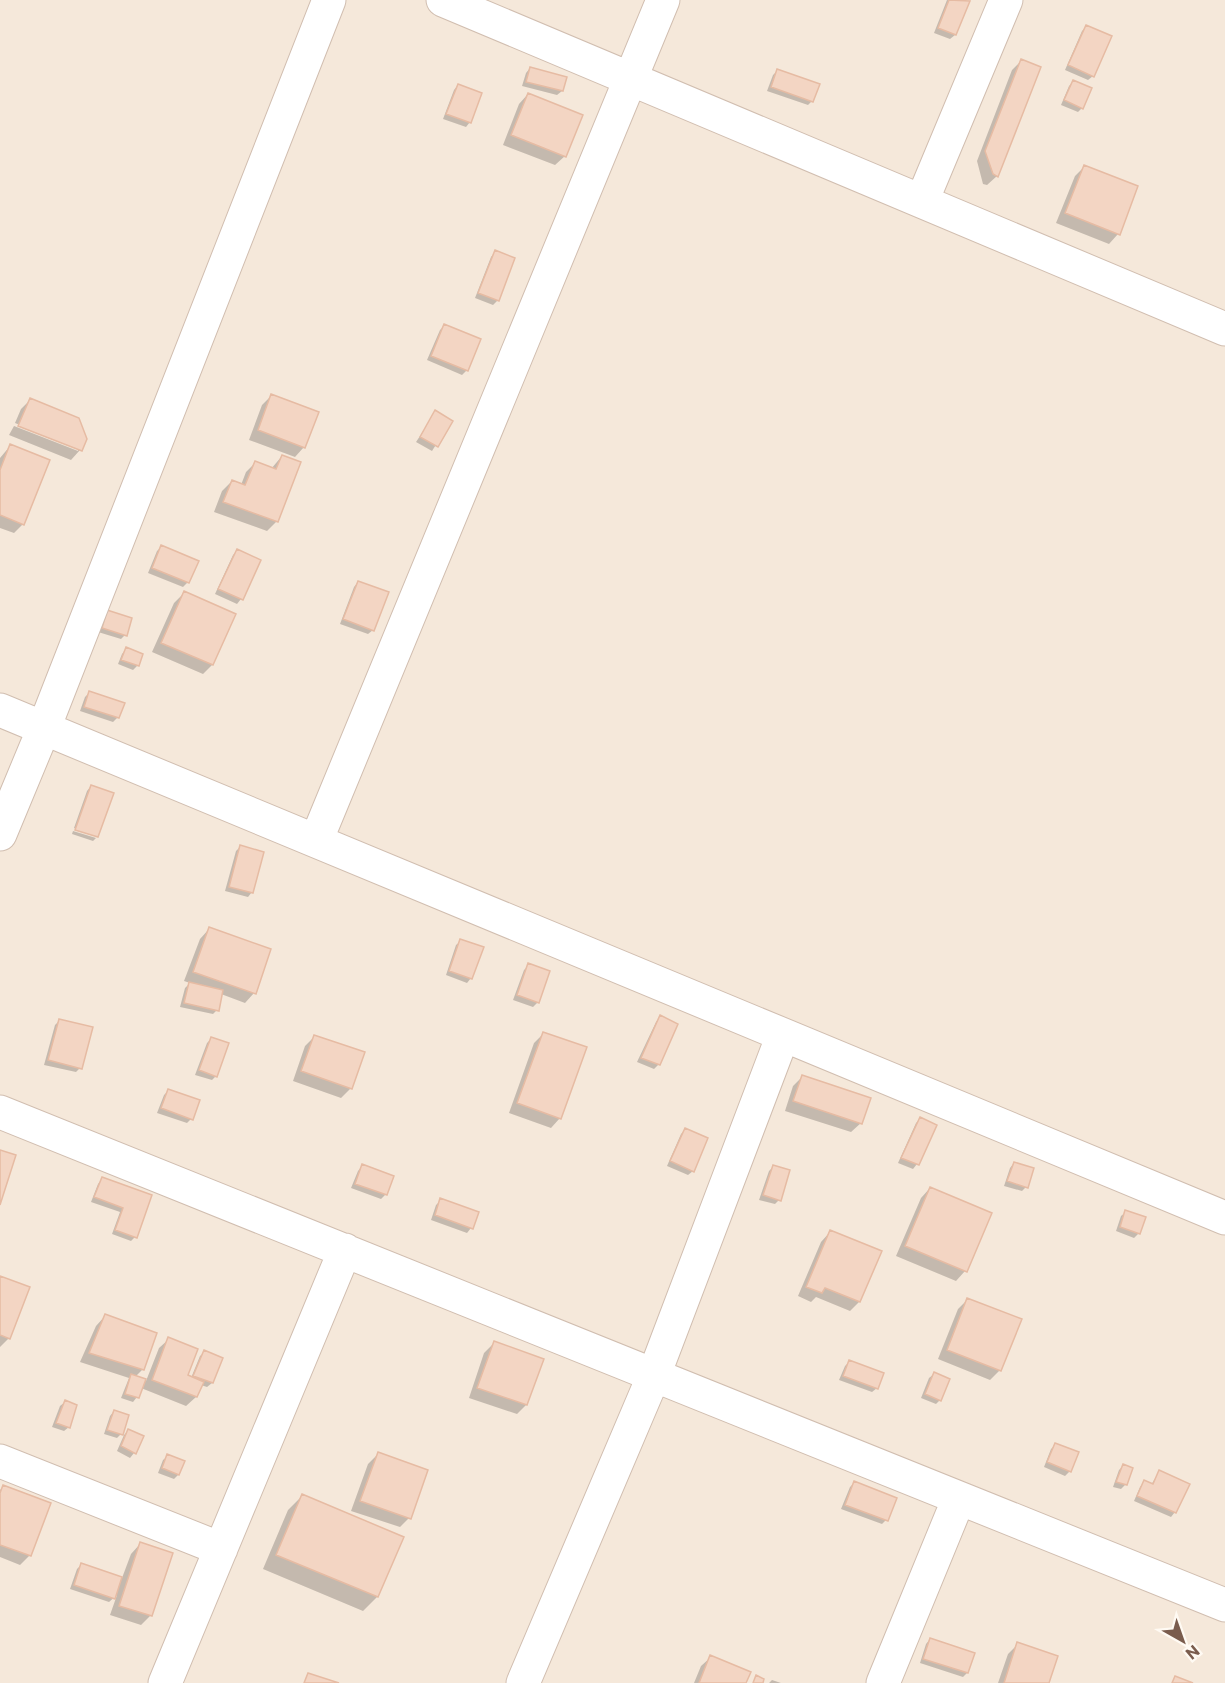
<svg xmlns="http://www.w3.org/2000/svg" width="1225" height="1683" viewBox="0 0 1225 1683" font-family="Commissioner,sans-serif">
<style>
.residential{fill:#f5e8da}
.shadow{fill:#0003}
.building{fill:#f3d5c3;stroke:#e6bba3;stroke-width:1.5}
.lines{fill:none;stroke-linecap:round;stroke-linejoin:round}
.minor-casing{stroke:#d1beb0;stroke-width:35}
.minor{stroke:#fff;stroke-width:33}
</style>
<rect width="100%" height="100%" fill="#fdf6ec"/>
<path class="residential" d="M0 0H1225V1683H0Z"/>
<path class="shadow" d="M947 0 968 2 955 35 950 39 934 33Z
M1087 26 1093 76 1088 80 1065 70 1082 31Z
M1021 61 997 176 987 185 983 184 977 161 1012 70Z
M530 68 562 91 557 95 522 86 526 73Z
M778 70 812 101 808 105 767 91 773 75Z
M1073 82 1082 108 1078 112 1061 105 1069 86Z
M458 85 470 122 466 127 443 119 454 90Z
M528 94 565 156 555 165 503 145 519 104Z
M1084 167 1118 234 1109 244 1056 223 1075 176Z
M495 252 498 300 493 305 475 298 491 257Z
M444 326 467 370 462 375 427 360 440 330Z
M272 395 304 447 295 457 249 440 262 405Z
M30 400 80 450 71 460 9 435 14 426 78 451V448L15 423 21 409Z
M436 412 451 421 432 451 416 442Z
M10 446 23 524 14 533 0 528V458Z
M282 456 299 463 276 522 267 531 214 512 222 491 232 481 241 485 246 472 255 463 271 469Z
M162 546 197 561 187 583 183 587 148 573 157 551Z
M237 551 241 599 237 604 215 594 233 555Z
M358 582 373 630 368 634 340 624 354 587Z
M184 593 212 665 203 674 152 652 174 603Z
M103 617 125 635 121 639 98 632Z
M126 649 138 665 133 670 118 664 122 654Z
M89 693 118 717 113 722 80 711 85 697Z
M91 786 112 794 97 837 74 828 87 791Z
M73 831 96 838 93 841 72 834Z
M240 847 252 892 248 897 225 891 236 851Z
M209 929 254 993 245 1003 221 994 217 1010 213 1014 180 1007 185 988 190 983 184 981 200 939Z
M461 941 471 978 467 983 446 975 456 945Z
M529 965 538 1002 533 1007 513 1000 524 970Z
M660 1017 676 1024 659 1064 654 1069 637 1062 656 1022Z
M59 1021 80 1068 76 1072 44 1065 55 1025Z
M544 1033 560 1118 551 1128 509 1113 534 1043Z
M314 1037 351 1088 341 1098 293 1081 305 1046Z
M211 1039 216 1076 212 1080 195 1075 207 1043Z
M802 1077 861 1123 851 1132 785 1111 793 1086Z
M168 1091 191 1119 187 1123 157 1113 164 1095Z
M920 1119 935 1125 917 1164 913 1169 898 1163 916 1123Z
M685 1130 693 1171 688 1175 667 1166 681 1134Z
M1014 1163 1026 1187 1022 1191 1004 1186 1010 1168Z
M362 1166 386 1194 381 1199 351 1188 358 1171Z
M773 1167 779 1200 775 1204 759 1200 769 1171Z
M102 1179 150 1196 135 1237 131 1241 112 1234 120 1212 91 1202 98 1184Z
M930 1188 965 1271 956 1281 896 1256 921 1198Z
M441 1200 471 1228 467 1233 431 1220 436 1205Z
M1126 1212 1139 1233 1134 1238 1116 1231 1121 1216Z
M830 1232 859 1302 850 1311 816 1297 811 1302 798 1296 821 1242Z
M0 1277 9 1338 0 1347Z
M968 1299 1000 1370 990 1380 938 1359 958 1309Z
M105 1316 155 1334 142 1370 135 1377 146 1381 159 1348 169 1339 186 1376 191 1378 200 1356 205 1352 221 1359 212 1383 207 1387 201 1385 196 1397 186 1406 141 1388 137 1397 133 1402 121 1398 129 1378 80 1362 96 1326Z
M494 1343 526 1405 517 1414 469 1398 484 1353Z
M849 1362 877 1388 872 1392 839 1380 845 1366Z
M934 1374 940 1400 936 1404 921 1398 929 1378Z
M65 1402 69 1427 64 1431 52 1427 60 1406Z
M114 1411 121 1434 117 1438 104 1434 110 1416Z
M128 1431 142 1437 134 1453 130 1458 117 1451 124 1435Z
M1056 1444 1070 1471 1065 1476 1044 1467 1051 1449Z
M378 1454 409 1518 400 1527 351 1511 368 1464Z
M168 1456 178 1475 174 1479 158 1473 163 1460Z
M1123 1466 1131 1469 1125 1485 1121 1489 1113 1487 1119 1470Z
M1159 1472 1175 1512 1171 1517 1134 1501 1140 1487 1144 1482 1151 1485Z
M854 1483 886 1520 882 1524 841 1509 850 1487Z
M3 1487 30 1555 20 1565 0 1557V1490Z
M302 1496 377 1597 363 1611 263 1569 288 1510Z
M140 1544 171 1554 150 1616 141 1625 110 1615 117 1595 109 1602 70 1589 77 1569 81 1565 122 1578 131 1554Z
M930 1639 967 1673 963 1677 920 1663 926 1644Z
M1018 1644 1048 1683H998L1008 1654Z
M711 1657 745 1683H694L701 1666Z
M772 1680 781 1683H769Z"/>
<path class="building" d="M949 0 970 1 956 35 938 28Z
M1086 25 1112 36 1094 77 1068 65Z
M1021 59 1041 67 998 177 993 174 985 151Z
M530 67 567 77 563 91 526 82Z
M777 69 820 84 813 102 771 87Z
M1073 80 1092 88 1083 109 1064 100Z
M458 84 482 93 471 123 446 114Z
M528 93 583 115 566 157 511 135Z
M1084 165 1138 186 1120 235 1065 213Z
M495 250 515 258 499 301 478 293Z
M444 324 481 339 468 371 431 356Z
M271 394 319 412 305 448 258 430Z
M30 398 79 418 87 439 82 451 18 426Z
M435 410 453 421 438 447 420 437Z
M10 444 50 460 24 525 0 515V470Z
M282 455 301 462 278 522 223 502 232 480 245 485 255 461 276 469Z
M161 545 199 561 189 583 152 568Z
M237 549 261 560 243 600 218 589Z
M358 581 389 592 374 631 343 619Z
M184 591 236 614 213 665 161 643Z
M107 610 132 618 127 636 102 628Z
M126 647 143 654 139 666 121 660Z
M89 691 125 703 119 718 84 707Z
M91 785 114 793 98 837 75 830Z
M240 845 264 852 253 893 229 887Z
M209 927 271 949 256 994 193 972Z
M460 939 484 947 472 979 449 971Z
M528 963 550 971 539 1003 517 995Z
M189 982 223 990 219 1011 184 1003Z
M660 1015 678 1024 660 1065 641 1058Z
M59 1019 93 1027 82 1069 48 1060Z
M543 1032 587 1047 561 1119 517 1103Z
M314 1035 365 1052 352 1089 301 1071Z
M211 1037 229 1043 217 1077 199 1070Z
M802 1075 871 1098 862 1124 793 1101Z
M168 1089 200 1100 193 1120 161 1108Z
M920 1117 937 1125 919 1165 901 1158Z
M685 1128 708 1138 694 1172 670 1161Z
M0 1150 16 1155 0 1205Z
M1014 1162 1034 1168 1028 1188 1007 1181Z
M362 1164 394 1176 387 1195 355 1184Z
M773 1165 790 1170 781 1201 763 1195Z
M102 1177 152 1195 137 1238 115 1230 123 1208 94 1197Z
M930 1187 992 1213 967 1272 905 1246Z
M440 1198 479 1212 473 1229 435 1215Z
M1125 1210 1146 1217 1140 1234 1120 1227Z
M830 1230 882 1251 860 1302 825 1288 822 1293 806 1287Z
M0 1276 30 1287 10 1339 0 1335Z
M967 1298 1022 1319 1001 1371 947 1350Z
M105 1314 157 1333 144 1370 89 1353Z
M168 1337 198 1349 188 1375 204 1382 197 1397 152 1380Z
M494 1341 544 1359 527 1405 477 1388Z
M204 1350 223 1358 213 1383 193 1376Z
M849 1360 884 1373 878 1389 843 1376Z
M934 1372 950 1379 941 1401 925 1394Z
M131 1374 146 1379 139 1398 125 1394Z
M65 1400 77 1405 70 1428 56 1423Z
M114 1410 129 1415 123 1435 107 1430Z
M128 1429 144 1436 136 1454 121 1446Z
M1055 1443 1079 1452 1071 1472 1047 1462Z
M378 1452 428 1470 411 1519 360 1501Z
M167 1454 185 1461 179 1475 162 1468Z
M1123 1464 1133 1468 1127 1485 1116 1482Z
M1159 1470 1190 1484 1176 1513 1137 1496 1144 1480 1153 1484Z
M854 1481 897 1498 888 1521 845 1505Z
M3 1485 51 1503 31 1556 0 1545V1493Z
M302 1494 404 1537 378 1597 276 1555Z
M140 1542 173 1553 152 1616 119 1606Z
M81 1563 122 1577 115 1599 74 1585Z
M930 1638 975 1653 968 1673 923 1659Z
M1017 1642 1058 1656 1049 1683H1004Z
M710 1655 751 1672 746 1683H699Z
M308 1673 339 1683H304Z
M756 1675 764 1679 763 1683H753Z
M1175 1676 1193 1683H1172Z"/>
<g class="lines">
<defs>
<path id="minor" d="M443 0 1225 329
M922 201 1006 0
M0 710 1225 1218
M0 834 44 728 329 0
M316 841 663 0
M0 1112 1225 1605
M0 1461 221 1549
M165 1683 345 1250
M523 1683 654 1375 783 1035
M883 1683 959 1498"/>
</defs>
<use href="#minor" class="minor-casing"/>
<use href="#minor" class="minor"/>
</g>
<g transform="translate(1183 1641) rotate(140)" stroke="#fffaf3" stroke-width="4.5" paint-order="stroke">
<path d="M0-4.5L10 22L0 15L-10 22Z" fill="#7a5c4d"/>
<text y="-9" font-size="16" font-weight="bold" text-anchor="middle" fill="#7a5c4d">N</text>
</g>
</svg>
